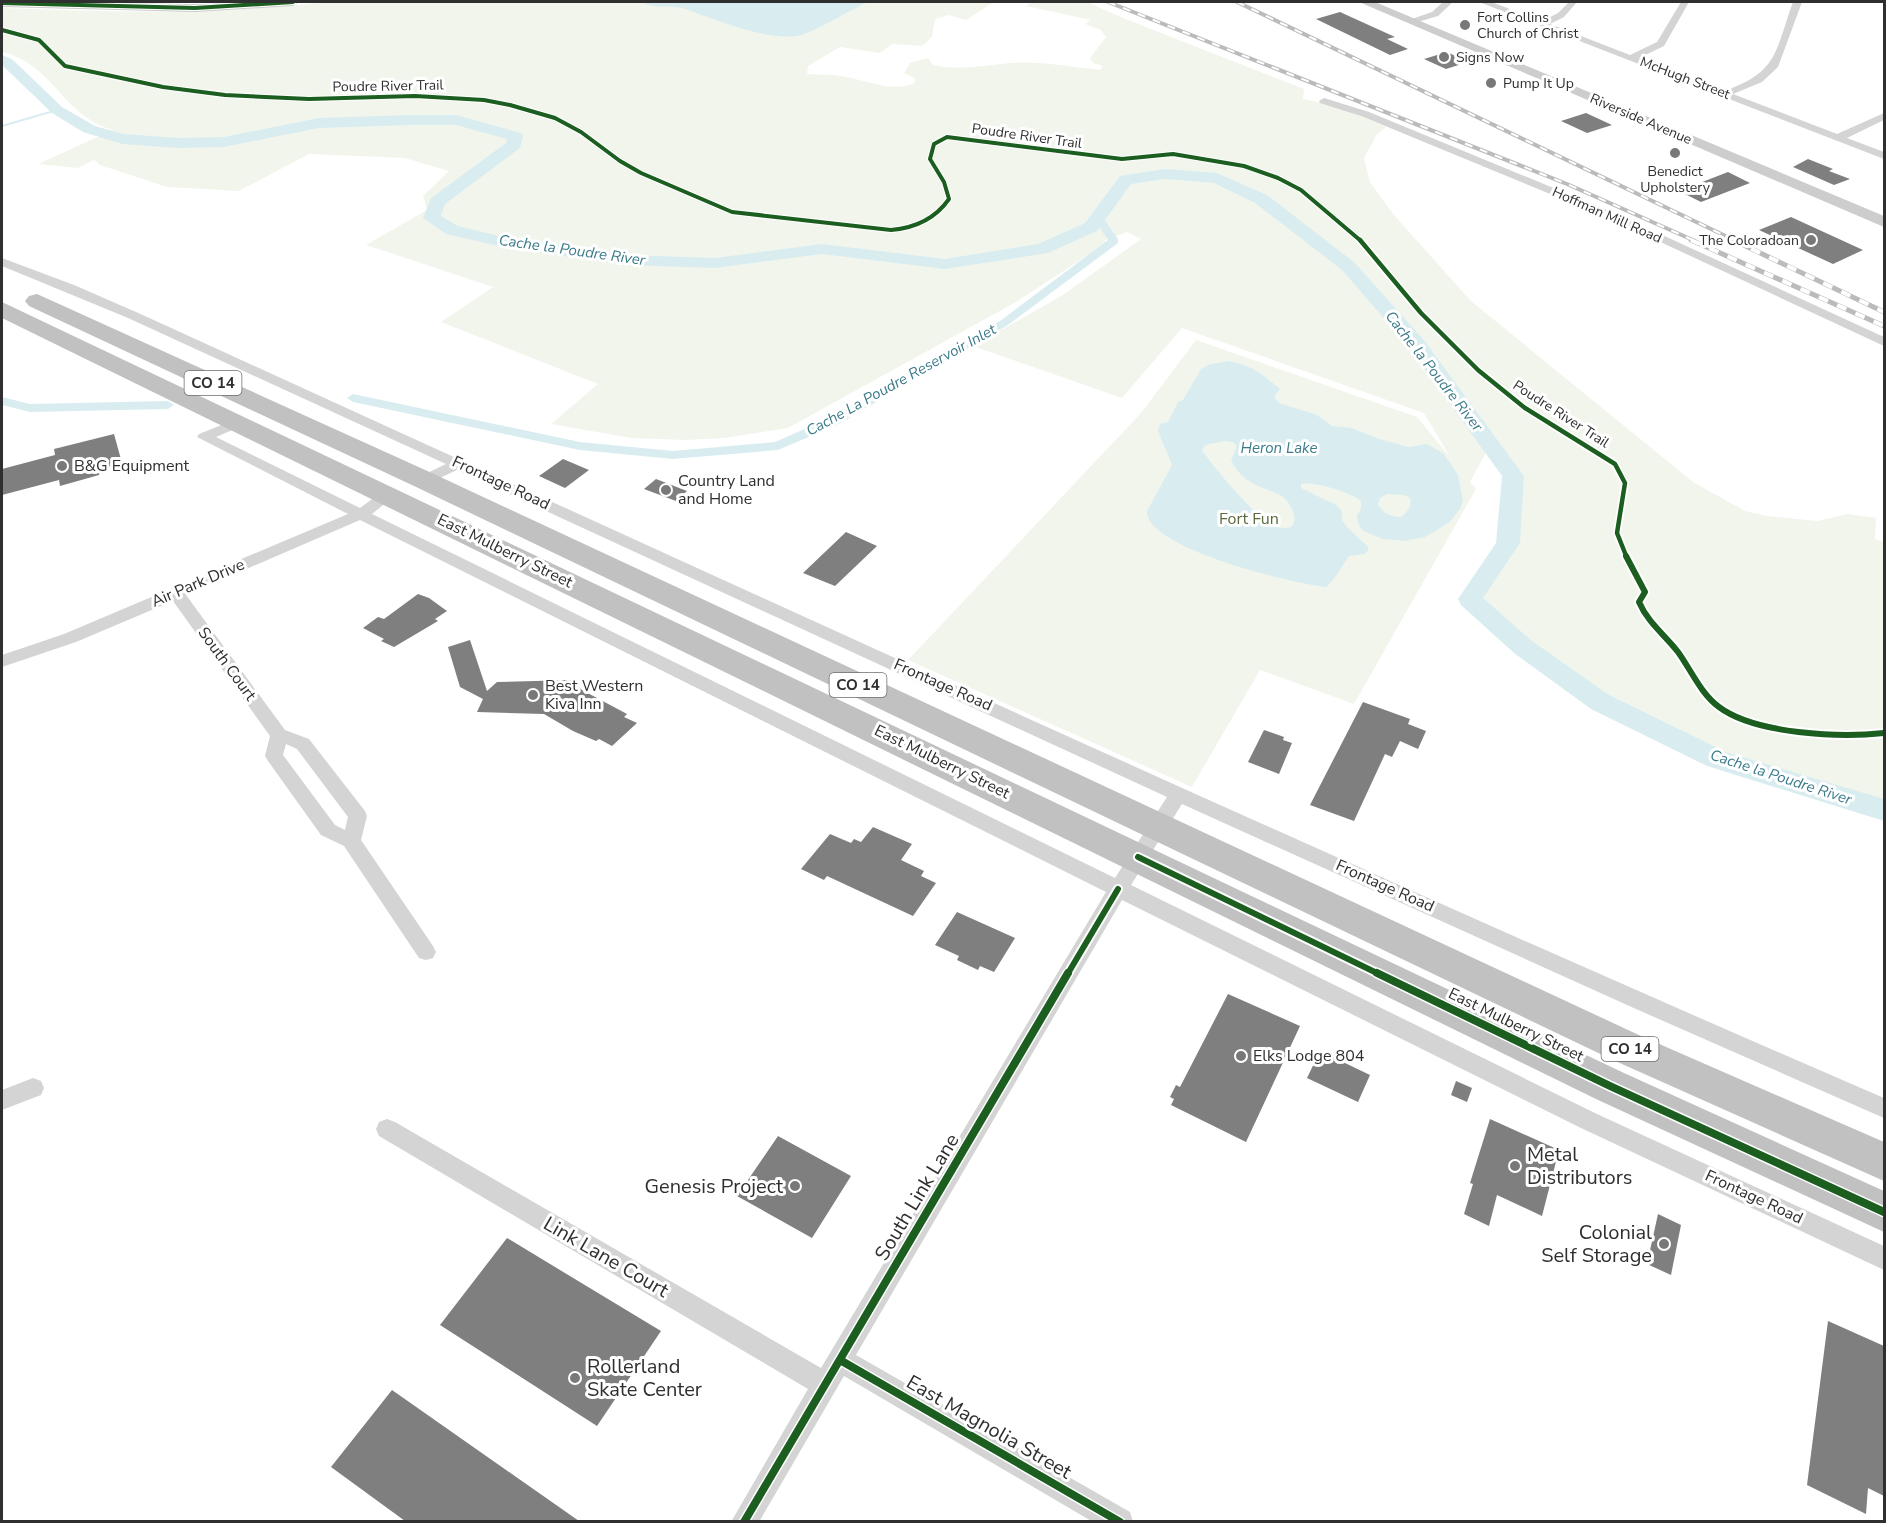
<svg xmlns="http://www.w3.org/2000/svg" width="1886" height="1523" viewBox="0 0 1886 1523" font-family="'Nunito Sans',sans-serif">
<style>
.green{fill:#f2f5ec}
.water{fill:#d9edf1;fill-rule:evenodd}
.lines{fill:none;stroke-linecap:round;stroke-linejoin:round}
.stream{stroke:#d9edf1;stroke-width:2}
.canal{fill:#d9edf1;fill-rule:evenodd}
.river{fill:#d9edf1;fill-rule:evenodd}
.building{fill:#7f7f7f}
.street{fill:#d4d4d4;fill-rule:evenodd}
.secondary{fill:#cdcdcd;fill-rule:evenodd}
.highway{fill:#c1c1c1;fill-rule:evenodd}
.rail-far1-casing{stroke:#bbb;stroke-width:4}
.rail-casing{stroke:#bbb;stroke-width:5}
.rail-far1{stroke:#fff;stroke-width:2;stroke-dasharray:8;stroke-linecap:butt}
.rail{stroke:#fff;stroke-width:4;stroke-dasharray:10;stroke-linecap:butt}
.cycleway-far3-casing{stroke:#fff;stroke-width:6}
.cycleway-far2-casing{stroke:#fff;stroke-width:8}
.cycleway-far1-casing{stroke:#fff;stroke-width:10}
.cycleway-casing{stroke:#fff;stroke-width:11}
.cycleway-far3{stroke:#1b5e20;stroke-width:4}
.cycleway-far2{stroke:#1b5e20;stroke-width:4.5}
.cycleway-far1{stroke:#1b5e20;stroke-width:6}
.cycleway{stroke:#1b5e20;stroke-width:8}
.poi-dot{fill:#787878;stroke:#fff;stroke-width:2}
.labels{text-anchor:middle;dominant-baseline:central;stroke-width:6;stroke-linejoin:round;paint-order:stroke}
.far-poi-label{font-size:14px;fill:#2f2f2f;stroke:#fff;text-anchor:start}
.far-street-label{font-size:14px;fill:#2f2f2f;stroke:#fff}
.far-water-label{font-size:15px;font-style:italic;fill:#3b7b8a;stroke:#fff}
.shield{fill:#fff;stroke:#6d6d6d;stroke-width:1.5}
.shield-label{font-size:15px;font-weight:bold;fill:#2f2f2f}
.poi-label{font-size:16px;fill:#2f2f2f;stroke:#fff;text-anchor:start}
.street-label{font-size:16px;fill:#2f2f2f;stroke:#fff}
.park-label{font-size:16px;fill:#5b6a3c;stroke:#fff}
.near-poi-label{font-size:20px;fill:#2f2f2f;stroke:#fff;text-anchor:start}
.near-street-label{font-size:20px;fill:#2f2f2f;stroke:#fff}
</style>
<rect width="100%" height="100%" fill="#fff"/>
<path class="green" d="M326 2H994L966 20 949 15 935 19 932 37 922 46 892 44 880 53 840 47 808 66 807 74C820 75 834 74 846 77 868 81 891 92 913 84L916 79 904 73 910 63 928 58 933 65C959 71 986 65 1012 63 1041 61 1071 67 1100 70L1103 66 1093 63 1090 58 1106 37 1101 30 1085 24 1091 20 1026 6 1032 2H1087L1123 18 1304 89 1303 99 1336 106 1386 127 1377 134 1364 158 1370 182 1393 214 1471 301 1693 482 1745 511 1767 516 1817 521 1848 514 1876 518 1875 539 1884 542V810L1717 759 1600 702 1523 647 1470 599 1508 543 1513 476 1490 445 1470 482 1476 489 1354 704 1260 670 1192 787 908 660 1141 413 1196 340 1417 417 1450 457 1424 413 1182 328 1122 398 973 346 1063 295 1141 239 1127 232 1105 240V244L1016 302 788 428 724 438 686 440 631 438 551 424 598 384 441 322 493 287 366 245 427 210 423 196 449 171 405 158 309 154 239 191 167 187 100 165 94 160 78 168 38 164 113 130C62 116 55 65 2 52V8C113 12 215 15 326 2Z"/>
<path class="water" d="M641 2H867C853 9 809 35 797 36 763 40 717 20 685 9 670 4 658 10 641 2Z
M1228 361C1251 364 1263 375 1280 389L1274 397 1279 403 1317 415 1332 426 1352 428 1379 439 1409 447 1427 444 1436 449 1444 454 1458 475 1463 501 1460 509 1450 522 1425 537 1404 541 1383 539 1363 531 1358 523 1357 516 1361 508V501C1352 492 1312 481 1301 484V488L1336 505 1342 511V520L1347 527 1368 547V551L1364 554 1349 556 1333 580 1326 587C1294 584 1145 548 1147 511L1172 465 1158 431 1160 424 1168 422 1178 402 1183 400 1201 369 1208 365ZM1225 441 1233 442 1237 446 1231 461C1236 470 1245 480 1254 484 1269 492 1284 491 1292 509 1295 516 1296 521 1291 527 1283 529 1276 528 1269 524 1254 514 1212 466 1202 450L1205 445ZM1387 494 1404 495 1410 498C1412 507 1408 511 1401 517 1391 516 1383 514 1378 504L1380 498Z"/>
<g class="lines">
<path class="stream" d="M2 126 57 110"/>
<path class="canal" d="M1098 215 1102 216 1118 239V243L1008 325 837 425 778 450 673 459 580 450 353 402 347 398 353 394 580 442 673 451 775 442 827 419 1000 321 1108 240 1093 218Z
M2 397 30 404 168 401 174 405 168 409 30 412 2 405Z"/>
<path class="river" d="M2 55 12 59 62 107 95 126 123 134 179 138 224 137 319 118 410 115H456L521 133 523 136 520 148 445 204 441 216 458 226 503 237 626 255 715 258 822 244 945 259 1038 244 1085 223 1120 176 1165 169 1217 173 1267 195 1354 262 1423 339 1524 476 1520 543 1483 598 1532 641 1609 695 1726 752 1884 799V821L1707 766 1591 709 1514 653 1461 605 1458 599 1496 543 1502 476 1409 347 1342 270 1255 203 1214 183 1165 179 1131 184 1097 231 1048 253 945 269 822 254 715 268 626 265 503 247 446 234 423 218 431 198 506 143 507 139 456 125H410L319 128 224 147 179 148 122 144 83 132 52 113 2 65Z"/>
</g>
<path class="building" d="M1340 12 1395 37 1387 39 1408 49 1390 55 1316 19Z
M1447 52 1468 62 1446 69 1424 59Z
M1586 113 1612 125 1587 133 1561 121Z
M1808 159 1833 169 1829 171 1850 179 1834 185 1793 167Z
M1728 172 1750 183 1701 202 1679 191Z
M1791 217 1863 250 1833 264 1759 230Z
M114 434 122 463 100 469 99 475 60 486 59 480 2 495V469L55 455 54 449Z
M563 459 589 470 565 488 539 476Z
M656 479 687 491 676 501 644 489Z
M846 532 877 546 835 586 803 573Z
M418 594 429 598 447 611 435 619 438 621 394 647 381 641 384 639 363 628 378 617 384 619Z
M470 640 487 691 497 682 571 680 582 690 627 714 624 717 637 723 612 746 599 739 596 741 573 731 544 714 477 712 483 699 460 687 448 647Z
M1363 702 1410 719 1408 724 1426 731 1418 749 1400 741 1392 757 1385 754 1354 821 1310 805Z
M1264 730 1284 737 1283 740 1292 743 1279 774 1248 762Z
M873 827 912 844 901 860 924 871 921 876 936 883 913 916 827 876 824 880 801 869 830 834 851 843 854 839 861 842Z
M957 912 1015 938 994 972 980 966 978 970 957 960 959 956 935 945Z
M1228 994 1300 1026 1246 1142 1171 1105 1174 1099 1170 1097 1176 1085 1180 1087Z
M1320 1051 1370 1075 1358 1102 1307 1078Z
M1456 1081 1472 1088 1467 1102 1451 1095Z
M1490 1119 1559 1150 1542 1216 1497 1195 1489 1226 1464 1214 1473 1184 1470 1183Z
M778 1136 851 1176 812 1238 737 1196Z
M1658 1214 1681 1225 1671 1275 1647 1264Z
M507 1238 661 1331 597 1426 440 1325Z
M1828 1321 1884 1346V1496L1868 1488 1866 1514 1807 1485Z
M392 1390 579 1521H405L331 1467Z"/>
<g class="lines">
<path class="street" d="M1443 2H1453L1438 16 1411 24 1406 21 1432 12Z
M1479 2H1491L1542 21 1558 13 1569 2H1577L1564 17 1550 24 1630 55 1657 42 1681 2H1689L1664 46 1639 58 1724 91C1779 72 1775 51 1793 2H1802L1778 67 1762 82 1733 94 1837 134 1884 113V120L1847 138 1884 152V159Z
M1324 98 1369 112 1619 215 1884 337V346L1611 219 1361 116 1320 103 1319 101Z
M2 258 74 285 136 312C718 577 1298 845 1884 1098V1118L1636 1009 1182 804 1131 885 1597 1114 1884 1246V1270L1581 1128 1122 900 856 1355 1130 1512 1133 1522H1093L844 1376 759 1522H731L808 1389 379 1136 376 1129 379 1122 387 1119 395 1122 821 1368 1106 892 360 520 186 595 285 730 309 739 365 811 367 816 361 840 433 946 436 952 433 958 426 960 419 958 344 846 321 835 268 761 265 756 270 736 173 601 76 642 2 667V655L64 634 348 514 197 437 199 434 239 418 246 422 244 425 216 437 360 508 383 491H393L395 494 393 497 372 514 1115 878 1167 797 457 470 429 483H419L417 480 419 477 446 464 128 318 2 266ZM286 744 297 749 348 817 345 830 335 825 283 755Z
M33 1078 41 1081 44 1088 41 1095 2 1110V1090Z"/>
<path class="secondary" d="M2 2 195 4 299 2 293 6 195 12 2 7Z
M1359 2H1375L1884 216V227Z"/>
<path class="highway" d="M37 294 434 474 1641 1036 1884 1142V1181L1613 1060 414 486 29 306 25 301 29 296Z
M2 302 1624 1073 1884 1191V1232L1596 1099 2 318Z"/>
<defs>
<path id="rail-far1" d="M1108 2 1567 184 1695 241
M1237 2 1736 241"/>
<path id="rail" d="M1691 240 1884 326
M1733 240 1884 312"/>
</defs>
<use href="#rail-far1" class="rail-far1-casing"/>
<use href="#rail" class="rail-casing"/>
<use href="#rail-far1" class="rail-far1"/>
<use href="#rail" class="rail"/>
<defs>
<path id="cycleway-far3" d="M2 3 195 8 293 2
M2 30 39 40 65 66 163 87 225 95 309 99 415 96 484 100 510 105 555 118 581 132 620 161 641 173 732 212 891 230C915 228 935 219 949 199L944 182 930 159 934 144 947 137 1122 159 1173 154 1244 166 1278 178 1301 190 1361 241"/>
<path id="cycleway-far2" d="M1360 240 1421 313 1478 370 1525 408 1615 464 1625 483 1617 533 1627 558"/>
<path id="cycleway-far1" d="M1626 556 1645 592 1639 602C1648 623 1665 635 1678 652 1691 670 1701 694 1719 707 1755 734 1840 738 1884 733
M1138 857 1381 975
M1067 975 1118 889"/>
<path id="cycleway" d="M1377 973 1610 1086 1884 1212
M840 1360 1120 1522
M744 1522 1068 973"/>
</defs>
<use href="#cycleway-far3" class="cycleway-far3-casing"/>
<use href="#cycleway-far2" class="cycleway-far2-casing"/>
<use href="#cycleway-far1" class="cycleway-far1-casing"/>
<use href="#cycleway" class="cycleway-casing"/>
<use href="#cycleway-far3" class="cycleway-far3"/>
<use href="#cycleway-far2" class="cycleway-far2"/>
<use href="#cycleway-far1" class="cycleway-far1"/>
<use href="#cycleway" class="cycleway"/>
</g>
<g class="poi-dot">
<circle cx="1465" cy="25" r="6"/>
<circle cx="1444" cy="57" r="6"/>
<circle cx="1491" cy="83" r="6"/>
<circle cx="1675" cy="153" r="6"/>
<circle cx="1811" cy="240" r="6"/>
<circle cx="62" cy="466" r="6"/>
<circle cx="666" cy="490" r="6"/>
<circle cx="533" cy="695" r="6"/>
<circle cx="1241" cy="1056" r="6"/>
<circle cx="1515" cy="1166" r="6"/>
<circle cx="795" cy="1186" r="6"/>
<circle cx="1664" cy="1244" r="6"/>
<circle cx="575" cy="1378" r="6"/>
</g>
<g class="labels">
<g class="far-poi-label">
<text x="1477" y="17">Fort Collins<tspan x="1477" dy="16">Church of Christ</tspan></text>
<text x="1456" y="57">Signs Now</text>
<text x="1503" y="83">Pump It Up</text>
<text x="1675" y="171" text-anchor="middle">Benedict<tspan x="1675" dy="16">Upholstery</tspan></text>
<text x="1799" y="240" text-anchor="end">The Coloradoan</text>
</g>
<g class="far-street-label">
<text transform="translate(1685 78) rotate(21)">McHugh Street</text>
<text transform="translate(388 86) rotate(-1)">Poudre River Trail</text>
<text transform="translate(1641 119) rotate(23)">Riverside Avenue</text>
<text transform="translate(1027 136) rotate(8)">Poudre River Trail</text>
<text transform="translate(1607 215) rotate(24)">Hoffman Mill Road</text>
<text transform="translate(1561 414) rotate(33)">Poudre River Trail</text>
</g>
<g class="far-water-label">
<text transform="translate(572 250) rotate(8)">Cache la Poudre River</text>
<text transform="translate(1434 371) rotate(52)">Cache la Poudre River</text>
<text transform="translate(901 380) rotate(-29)">Cache La Poudre Reservoir Inlet</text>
<text x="1279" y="448">Heron Lake</text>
<text transform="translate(1781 777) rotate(18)">Cache la Poudre River</text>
</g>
<g class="shield">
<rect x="184.5" y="371" width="57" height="24" rx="4.5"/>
<rect x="829.5" y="673" width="57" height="24" rx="4.5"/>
<rect x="1601.5" y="1037" width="57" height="24" rx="4.5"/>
</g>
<g class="shield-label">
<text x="213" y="383">CO 14</text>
<text x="858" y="685">CO 14</text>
<text x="1630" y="1049">CO 14</text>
</g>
<g class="poi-label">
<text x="74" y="466">B&amp;G Equipment</text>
<text x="678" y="481">Country Land<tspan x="678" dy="18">and Home</tspan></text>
<text x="545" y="686">Best Western<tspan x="545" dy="18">Kiva Inn</tspan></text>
<text x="1253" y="1056">Elks Lodge 804</text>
</g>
<g class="street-label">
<text transform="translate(501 483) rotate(25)">Frontage Road</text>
<text transform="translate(505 551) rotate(26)">East Mulberry Street</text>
<text transform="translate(198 583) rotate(-23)">Air Park Drive</text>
<text transform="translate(227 664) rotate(54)">South Court</text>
<text transform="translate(943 685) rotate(24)">Frontage Road</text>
<text transform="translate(942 762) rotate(26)">East Mulberry Street</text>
<text transform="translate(1385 886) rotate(24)">Frontage Road</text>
<text transform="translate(1516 1025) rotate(26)">East Mulberry Street</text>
<text transform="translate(1754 1197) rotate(25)">Frontage Road</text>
</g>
<g class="park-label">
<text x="1249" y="519">Fort Fun</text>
</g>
<g class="near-poi-label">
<text x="1527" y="1154">Metal<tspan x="1527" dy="23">Distributors</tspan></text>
<text x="783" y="1186" text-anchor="end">Genesis Project</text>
<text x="1652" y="1232" text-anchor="end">Colonial<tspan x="1652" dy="23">Self Storage</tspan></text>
<text x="587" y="1366">Rollerland<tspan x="587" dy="23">Skate Center</tspan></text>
</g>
<g class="near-street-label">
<text transform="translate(917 1197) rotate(-59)">South Link Lane</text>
<text transform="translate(606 1257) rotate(30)">Link Lane Court</text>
<text transform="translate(989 1427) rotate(30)">East Magnolia Street</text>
</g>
</g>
<rect width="1886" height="1523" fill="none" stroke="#2f2f2f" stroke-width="6"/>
</svg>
